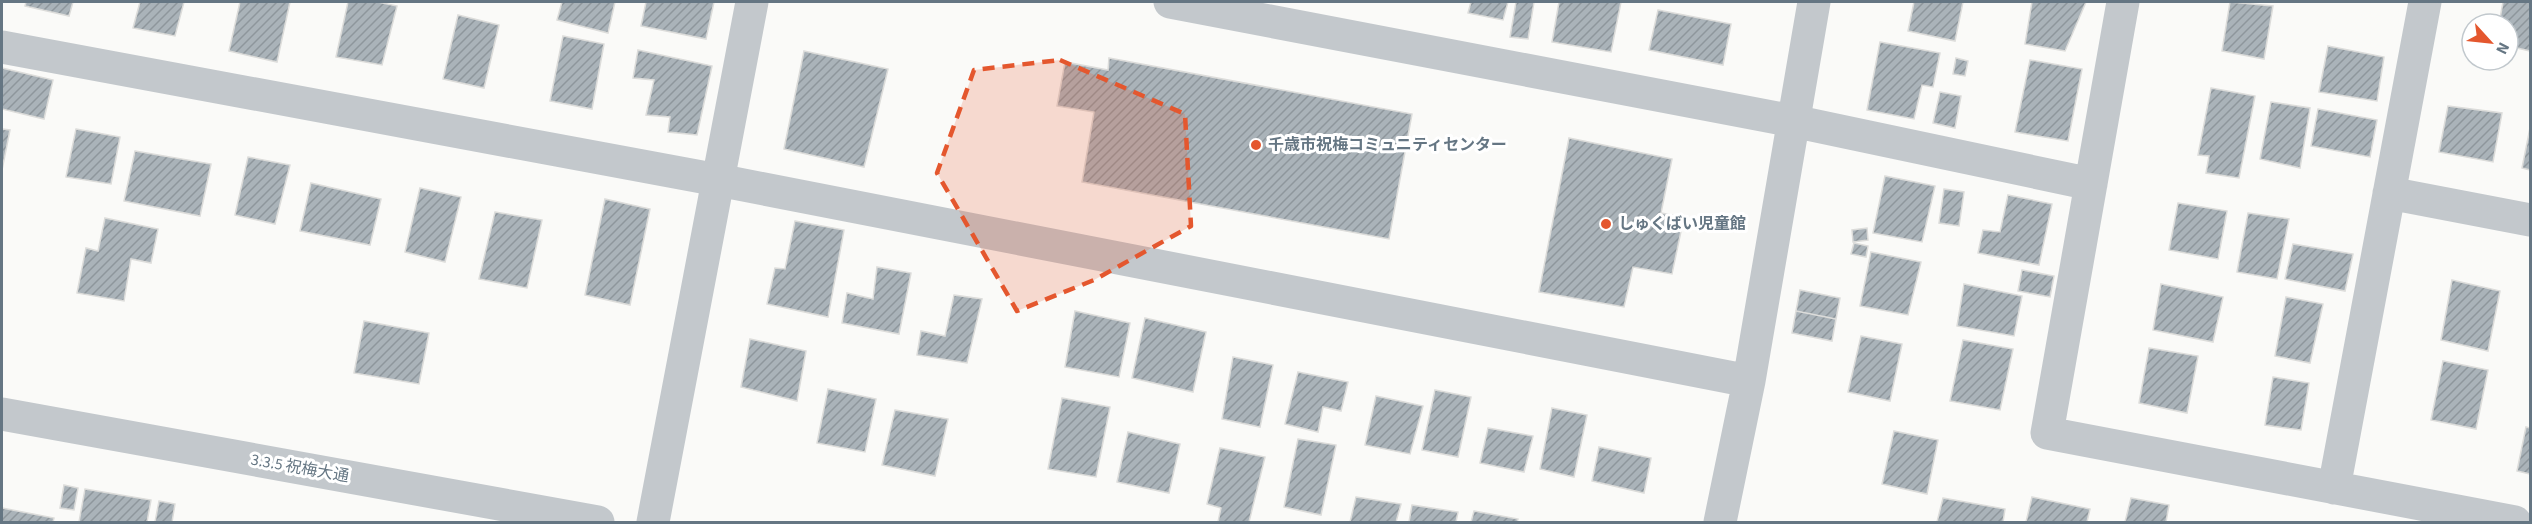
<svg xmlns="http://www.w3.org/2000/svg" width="2532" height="524" viewBox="0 0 2532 524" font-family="'Source Sans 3','Noto Sans JP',sans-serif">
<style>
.building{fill:url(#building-hatch);stroke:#dcdcda;stroke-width:1.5}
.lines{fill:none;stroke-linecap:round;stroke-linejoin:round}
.minor{stroke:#c3c8cc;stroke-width:33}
.marked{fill:#e4572e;fill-opacity:0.2;stroke:#e4572e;stroke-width:4.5;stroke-dasharray:12 8;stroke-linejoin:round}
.poi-dot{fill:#e4572e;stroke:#fff;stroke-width:2}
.labels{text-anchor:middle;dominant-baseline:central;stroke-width:6;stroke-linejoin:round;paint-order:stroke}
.poi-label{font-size:16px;font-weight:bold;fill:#657683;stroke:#fff;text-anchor:start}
.street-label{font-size:16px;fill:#657683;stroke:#fff}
</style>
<defs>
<pattern id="building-hatch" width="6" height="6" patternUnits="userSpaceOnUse" patternTransform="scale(1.5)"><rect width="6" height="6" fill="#aab3b9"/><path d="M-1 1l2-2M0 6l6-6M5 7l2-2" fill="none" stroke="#8e969c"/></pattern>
</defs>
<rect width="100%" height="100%" fill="#fafaf8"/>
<path class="building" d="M26 2H73L69 16 25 6Z
M140 2H184L175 36 133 28Z
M240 2H290L277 62 229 51Z
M348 2H378L397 6 382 65 336 57Z
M562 2H615L608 33 557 20Z
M646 2H714L706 39 641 26Z
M1471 2H1508L1503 20 1468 13Z
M1516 2H1534L1528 39 1510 37Z
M1559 2H1621L1611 52 1552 42Z
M1914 2H1963L1955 41 1908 31Z
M2032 2H2086L2065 51 2025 44Z
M2230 2 2273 6 2264 59 2222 51Z
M2503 2H2530V51L2508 46V24H2499Z
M1658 10 1731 24 1723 65 1649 50Z
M458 15 499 25 484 88 443 79Z
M563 36 604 44 592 109 550 101Z
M1880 42 1940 53 1933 87 1922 85 1914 119 1867 110Z
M2328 46 2384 57 2377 101 2319 92Z
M638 50 712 66 697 135 668 132 670 117 646 115 654 80 633 78Z
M804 51 888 69 864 167 784 149Z
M1109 58 1412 114 1389 239 1082 182 1094 112 1057 106 1065 62 1108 70Z
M1956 58 1968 61 1965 76 1953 74Z
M2030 60 2082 69 2068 141 2015 132Z
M2 68 53 80 44 119 2 109Z
M2211 88 2255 96 2239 178 2206 173 2209 156 2198 155Z
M1940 92 1961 96 1955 128 1933 123Z
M2271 102 2310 108 2300 168 2260 159Z
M2448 106 2502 113 2493 162 2439 152Z
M2318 109 2377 120 2370 157 2311 146Z
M2530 128V170L2522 168Z
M2 129 10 130 2 170Z
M76 129 120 137 111 184 66 177Z
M1569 138 1672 159 1661 213 1684 217 1672 274 1633 267 1624 307 1539 292Z
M135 151 211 164 200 216 124 201Z
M248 157 290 165 275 224 235 215Z
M1885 176 1935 186 1922 242 1873 233Z
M311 183 381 199 370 245 300 231Z
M420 188 461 197 445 262 405 252Z
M1944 189 1964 192 1959 226 1939 223Z
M2008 195 2052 204 2039 265 1978 253 1983 230 2000 232Z
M605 199 650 209 630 305 585 295Z
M2178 203 2227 211 2218 259 2169 250Z
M495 212 542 220 527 288 479 279Z
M2248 213 2289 219 2277 279 2237 272Z
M105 218 158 229 151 263 131 259 124 301 77 293 86 248 98 251Z
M795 221 844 230 828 317 767 304 775 268 785 269Z
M1867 228 1868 240 1853 242 1852 230Z
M1854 243 1868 246 1866 257 1851 254Z
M2293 244 2353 254 2345 291 2285 279Z
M1871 252 1921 262 1908 315 1860 306Z
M877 267 911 273 899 334 842 323 847 293 873 299Z
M2022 270 2054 276 2050 297 2018 291Z
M2452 280 2500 291 2488 351 2441 340Z
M1964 284 2022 296 2014 336 1957 326Z
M2161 284 2223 297 2213 342 2153 330Z
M1800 290 1840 298 1836 319 1796 311Z
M954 295 982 299 967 363 917 355 921 331 945 336Z
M2286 297 2323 304 2310 363 2275 356Z
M1075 311 1130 323 1119 377 1065 367Z
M1796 311 1836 319 1832 341 1792 333Z
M1145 318 1206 332 1193 392 1132 378Z
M364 321 429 333 419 384 354 373Z
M1861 336 1902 344 1890 401 1848 392Z
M750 339 806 351 797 401 741 387Z
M1963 340 2013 349 2000 410 1950 401Z
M2149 348 2198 356 2187 413 2139 403Z
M1233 357 1273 365 1260 427 1222 419Z
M2443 361 2488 370 2476 429 2431 420Z
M1298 372 1348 382 1341 411 1323 407 1318 432 1285 424Z
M2273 377 2309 383 2301 430 2265 425Z
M828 389 876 399 865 452 817 443Z
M1435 390 1471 397 1458 457 1422 450Z
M1376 396 1423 406 1410 454 1365 445Z
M1062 398 1110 407 1096 477 1048 469Z
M1552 408 1587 415 1574 477 1540 469Z
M895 410 948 419 935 476 882 465Z
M2526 427 2530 428V474L2517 471Z
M1488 428 1533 436 1524 472 1480 463Z
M1894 431 1938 440 1927 494 1882 484Z
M1128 432 1180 444 1169 493 1117 482Z
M1298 439 1336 445 1321 515 1284 507Z
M1599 447 1651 458 1644 493 1592 481Z
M1220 448 1265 457 1249 522H1218L1221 508 1207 504Z
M64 485 78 488 74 510 60 508Z
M85 489 151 500 147 522H79Z
M1356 497 1401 504 1396 522H1350Z
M2032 497 2090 509 2087 522H2026Z
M1943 498 2005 509 2003 522H1937Z
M2131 498 2169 505 2166 522H2125Z
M159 501 175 504 172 522H155Z
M1412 505 1458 512 1456 522H1409Z
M2 508 54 518 53 522H2Z
M1474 511 1518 519 1517 522H1471Z"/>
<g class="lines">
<path class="minor" d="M1170 2 1793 121 2091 184
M2123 2 2047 433 2515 522
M2 47 718 180 1749 381
M2389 193 2530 220
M2 414 598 522
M2334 488 2425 2
M653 522 752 2
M1720 522 1749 381 1814 2"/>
</g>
<path class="marked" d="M1060 60 1185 114 1191 226 1094 280 1017 311 937 173 974 70Z"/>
<g class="poi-dot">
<circle cx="1256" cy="145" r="6"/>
<circle cx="1606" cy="224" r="6"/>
</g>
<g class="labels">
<g class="poi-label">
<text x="1268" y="145">千歳市祝梅コミュニティセンター</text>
<text x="1618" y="224">しゅくばい児童館</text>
</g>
<g class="street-label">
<text transform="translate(300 468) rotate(10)">3.3.5 祝梅大通</text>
</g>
</g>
<rect width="2532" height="524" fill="none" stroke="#657683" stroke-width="6"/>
<g transform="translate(2490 42) rotate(117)"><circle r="28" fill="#ffffff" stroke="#c1c8cd" stroke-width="1.5"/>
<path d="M0-4.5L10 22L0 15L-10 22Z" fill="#e4572e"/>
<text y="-9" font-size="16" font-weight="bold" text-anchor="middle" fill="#657683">N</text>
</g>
</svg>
